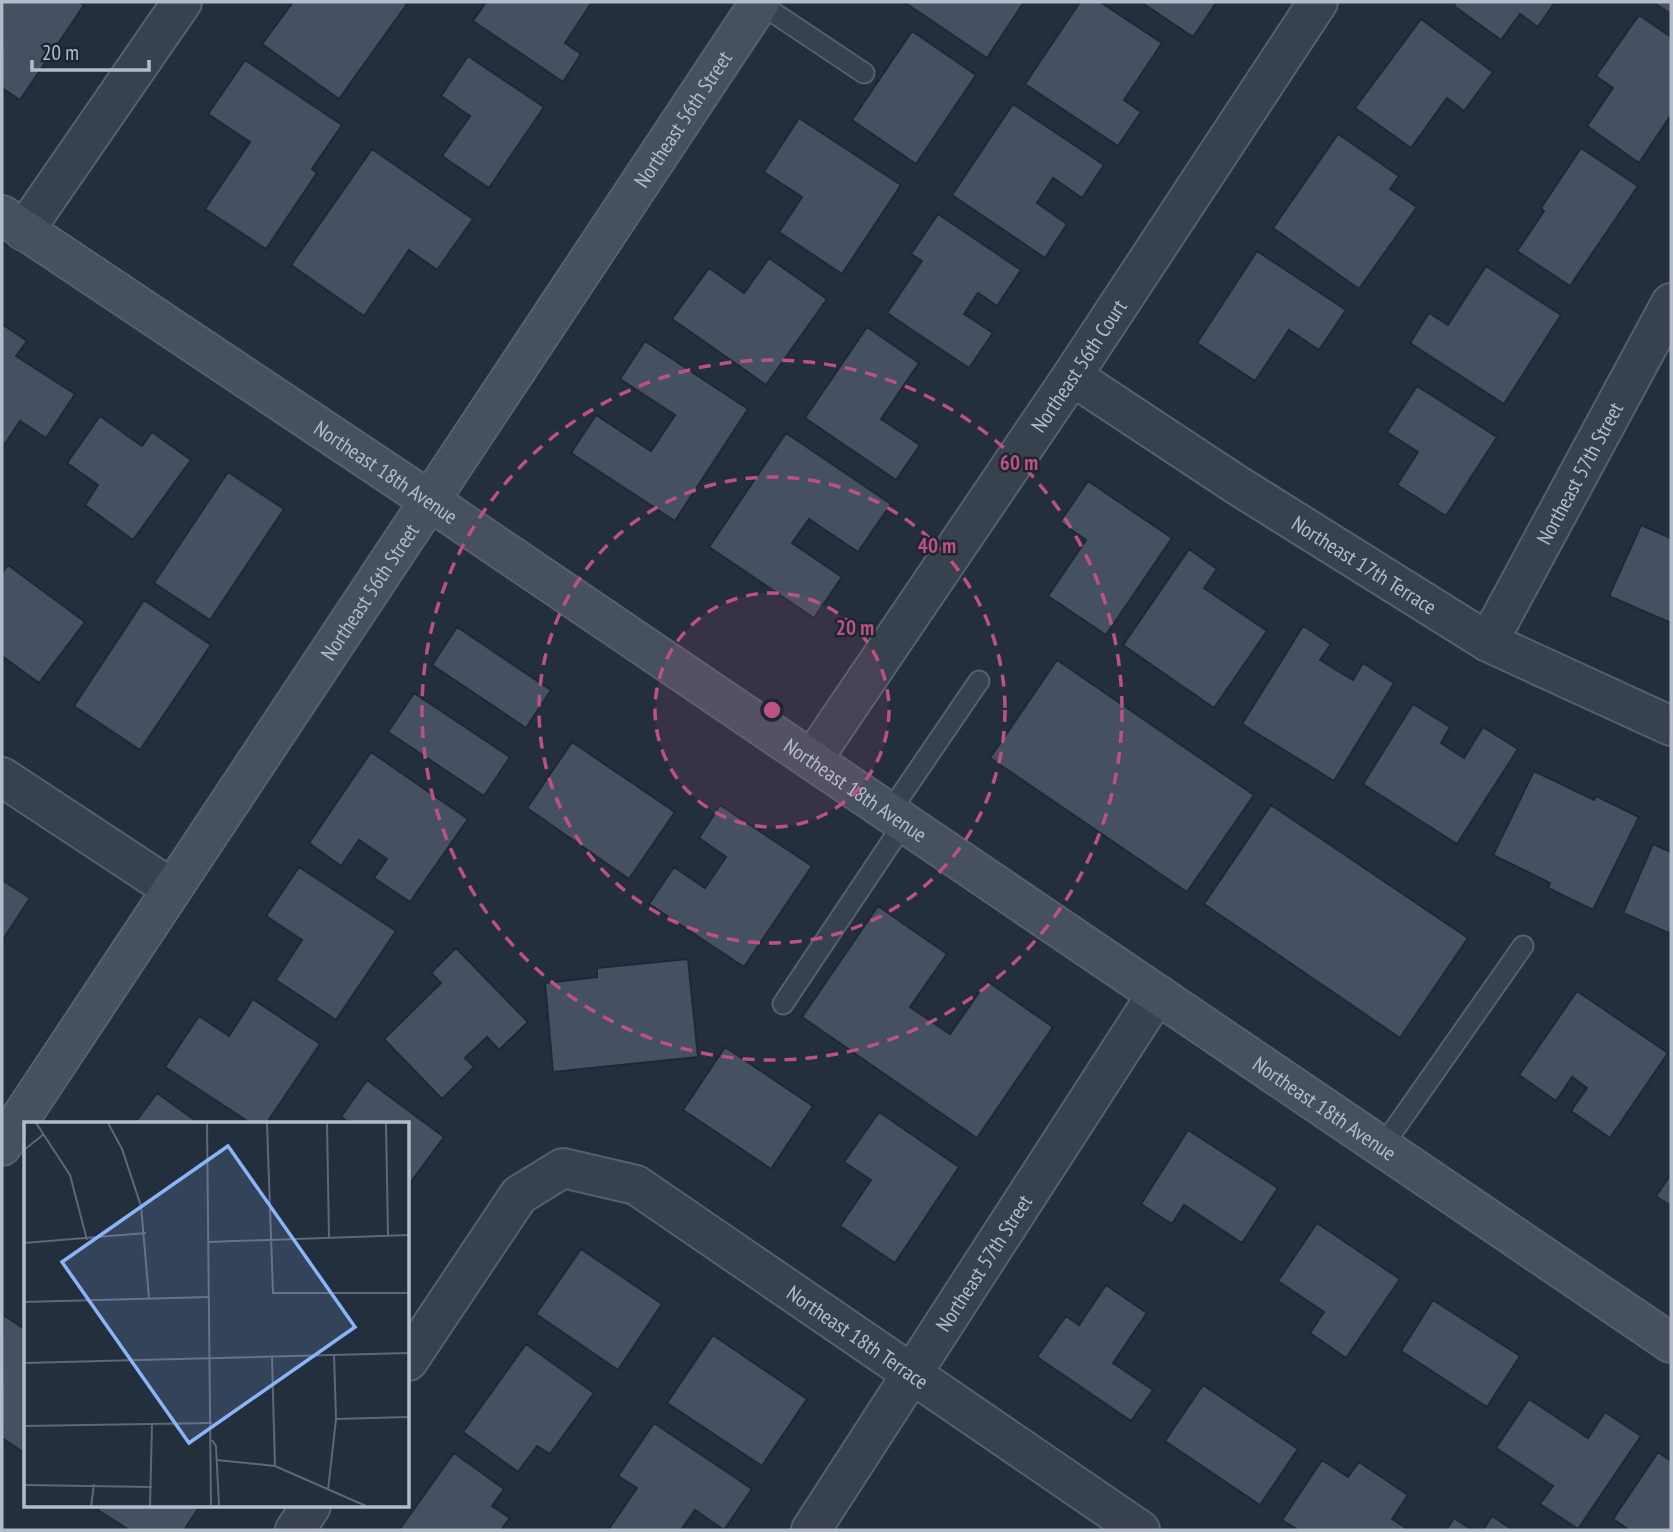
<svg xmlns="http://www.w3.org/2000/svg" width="1673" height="1532" viewBox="0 0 1673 1532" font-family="'PT Sans Narrow',sans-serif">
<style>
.building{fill:#455162;stroke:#1f2835;stroke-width:2}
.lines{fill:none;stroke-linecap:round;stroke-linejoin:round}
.lane-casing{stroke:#565f6c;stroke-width:23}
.street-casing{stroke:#565f6c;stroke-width:42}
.secondary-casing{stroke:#565f6c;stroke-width:42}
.lane{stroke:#38414e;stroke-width:19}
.street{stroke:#38414e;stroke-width:38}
.secondary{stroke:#465061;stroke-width:38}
.ring{fill:none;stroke:#bd5182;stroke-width:3.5;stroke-dasharray:12 9}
.labels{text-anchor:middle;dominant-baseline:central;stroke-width:5;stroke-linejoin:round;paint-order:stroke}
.street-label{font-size:21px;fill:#b4bcc9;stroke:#1d2633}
.inset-road{fill:none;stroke:#5e6776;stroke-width:2}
.view{fill:#8ab4f8;fill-opacity:0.15;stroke:#8ab4f8;stroke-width:3.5}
.inset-edge{fill:none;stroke:#b4bcc9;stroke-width:3.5}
.centre{fill:#bd5182;stroke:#1d2633;stroke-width:3.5}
.ring-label{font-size:21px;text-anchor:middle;font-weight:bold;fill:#bd5182;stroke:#1d2633;stroke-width:5;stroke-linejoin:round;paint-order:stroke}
</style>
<rect width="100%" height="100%" fill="#242f3e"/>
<path class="building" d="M3 2H79L84 5 20 100 2 88Z
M293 2H404L407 4 339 99 262 44Z
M486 2H592L565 43 581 54 563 82 473 21Z
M904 2H1024L987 58Z
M1080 2H1100L1162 43 1124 100 1141 112 1118 146 1025 84Z
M1141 2H1213L1216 3 1193 37Z
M1456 2H1555L1538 27 1520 14 1501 40 1454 6Z
M1653 2H1671V14Z
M1639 15 1671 37V115L1639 163 1587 126 1613 88 1596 76Z
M1421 19 1493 72 1464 111 1447 98 1411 148 1355 108Z
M912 31 976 75 916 164 852 120Z
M468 56 544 107 489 188 442 156 470 116 441 96Z
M245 60 342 125 312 169 317 173 266 249 205 209 250 142 208 114Z
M1013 104 1104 165 1082 198 1053 178 1037 203 1067 224 1045 258 952 195Z
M799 118 901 185 842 274 779 232 802 197 764 172Z
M1338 134 1399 176 1390 189 1417 207 1359 289 1273 228Z
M1581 148 1638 186 1570 286 1517 251 1544 211 1541 208Z
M372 149 473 219 437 270 409 250 364 316 291 265Z
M938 214 1021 270 997 306 978 293 964 314 993 333 969 368 887 313 922 261 911 254Z
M1257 251 1346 310 1319 350 1289 330 1255 381 1197 343Z
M769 258 827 299 766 385 672 319 709 268 744 293Z
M1486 266 1561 315 1504 404 1410 343 1429 313 1448 325Z
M2 324 27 341 16 356 75 394 46 438 20 421 5 444 2 442Z
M867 327 919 363 881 419 920 445 896 480 805 418Z
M645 341 748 409 675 521 571 453 596 415 651 451 675 415 620 379Z
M1417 386 1497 437 1446 516 1397 485 1418 452 1387 432Z
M100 416 142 446 152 432 191 460 133 540 85 505 98 485 67 463Z
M786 433 891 504 858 552 809 519 792 543 842 577 814 618 709 547Z
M228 472 284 509 210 620 154 583Z
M1088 481 1172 538 1106 635 1048 596 1086 540 1060 522Z
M1641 525 1671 538V623L1609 596Z
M1189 549 1217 569 1204 588 1267 631 1214 708 1123 645Z
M8 565 85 622 39 683 2 656V573Z
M144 600 211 645 140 750 74 706Z
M1303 626 1331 644 1320 660 1353 680 1363 663 1394 683 1334 781 1242 724Z
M457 627 551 690 526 728 432 665Z
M1057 660 1254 795 1187 892 990 758Z
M414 693 510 757 484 796 388 732Z
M1413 704 1450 727 1441 743 1464 758 1483 727 1518 749 1457 844 1363 784Z
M572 742 675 812 629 879 527 808Z
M371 752 468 819 410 902 374 878 387 859 359 840 341 866 309 843Z
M1534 771 1594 800 1596 796 1639 817 1593 910 1548 888 1550 883 1493 855Z
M720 805 812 866 744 967 649 904 674 867 705 888 726 857 699 838Z
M1271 805 1468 938 1400 1038 1204 904Z
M1653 844 1671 852V934L1623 913Z
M299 867 396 931 336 1020 276 980 302 940 266 916Z
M2 880 30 898 2 941Z
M878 906 947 954 910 1007 950 1034 987 981 1053 1027 977 1138 802 1017Z
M456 948 528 1022 499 1050 487 1037 465 1058 474 1067 442 1099 384 1039 441 983 431 973Z
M688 959 698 1057 553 1072 545 983 597 977V968Z
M1577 991 1668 1053 1610 1138 1571 1111 1587 1088 1572 1077 1556 1101 1519 1075Z
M253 999 320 1044 266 1124H252L165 1067 199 1016 229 1036Z
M725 1047 813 1106 771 1169 683 1110Z
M367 1080 444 1137 408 1186V1124H351L341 1117Z
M157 1093 200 1124H134Z
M879 1112 959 1167 895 1263 840 1226 871 1180 844 1162Z
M1188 1130 1278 1188 1242 1243 1184 1205 1172 1224 1141 1204Z
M1671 1174V1206L1656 1196Z
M1317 1223 1400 1279 1346 1358 1310 1333 1324 1312 1278 1281Z
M581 1249 662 1304 618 1370 536 1314Z
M1106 1285 1147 1313 1113 1363 1153 1390 1131 1421 1037 1357 1066 1316 1079 1325Z
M1433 1300 1520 1356 1487 1407 1401 1351Z
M3 1315 26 1330V1454L2 1438Z
M713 1335 807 1399 762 1466 667 1403Z
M526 1344 594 1393 550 1454 537 1446 518 1472 463 1432Z
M1203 1385 1298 1449 1260 1505 1165 1441Z
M1529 1399 1588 1438 1605 1412 1641 1436 1578 1529 1540 1504 1553 1486 1496 1448Z
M654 1423 752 1489 724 1530 695 1510 681 1530H608L637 1488 618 1476Z
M1658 1452 1671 1461V1530H1629L1613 1519Z
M454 1453 504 1489 492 1506 510 1518 501 1530H399Z
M1322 1460 1348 1477 1359 1462 1408 1495 1392 1519 1409 1530H1298L1282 1520Z
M101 1506H200L184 1530H129L98 1510Z
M1492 1516 1513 1530H1483Z
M1454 1518 1472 1530H1446Z"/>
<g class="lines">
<defs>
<path id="lane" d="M759 3 864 73
M889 813 979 681
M783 1004 904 823
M1382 1147 1523 946"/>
<g id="street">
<path d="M24 231 182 2"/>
<path id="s1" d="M1072 376 1237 485 1488 642 1671 726"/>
<path id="s2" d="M1488 642 1671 303"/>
<path id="s3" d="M812 760 1072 376 1318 2"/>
<path d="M2 777 172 889"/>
<path id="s4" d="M408 1361 519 1195 563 1168 636 1185 1140 1530"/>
<path d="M295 1530 311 1506"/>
<path id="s5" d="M811 1530 1157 994"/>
</g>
<g id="secondary">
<path id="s6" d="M2 215 430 501 1671 1343"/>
<path id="s7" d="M2 1146 760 2"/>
</g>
</defs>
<use href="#lane" class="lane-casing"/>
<use href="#street" class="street-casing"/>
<use href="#secondary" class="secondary-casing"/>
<use href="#lane" class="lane"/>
<use href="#street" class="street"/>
<use href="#secondary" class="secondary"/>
</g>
<circle cx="772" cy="710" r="117" fill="#bd5182" fill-opacity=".12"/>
<g class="ring">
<circle cx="772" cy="710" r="117"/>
<circle cx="772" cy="710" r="233"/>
<circle cx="772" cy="710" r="350"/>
</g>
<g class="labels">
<g class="street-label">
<text stroke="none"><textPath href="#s7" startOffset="1232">Northeast 56th Street</textPath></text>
<text stroke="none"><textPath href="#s3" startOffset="476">Northeast 56th Court</textPath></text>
<text stroke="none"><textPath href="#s6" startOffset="462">Northeast 18th Avenue</textPath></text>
<text stroke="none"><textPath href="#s2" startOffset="192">Northeast 57th Street</textPath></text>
<text stroke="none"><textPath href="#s1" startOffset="348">Northeast 17th Terrace</textPath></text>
<text stroke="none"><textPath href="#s7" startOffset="665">Northeast 56th Street</textPath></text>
<text stroke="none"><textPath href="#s6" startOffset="1029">Northeast 18th Avenue</textPath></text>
<text stroke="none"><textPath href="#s6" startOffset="1596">Northeast 18th Avenue</textPath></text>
<text stroke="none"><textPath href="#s5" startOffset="318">Northeast 57th Street</textPath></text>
<text stroke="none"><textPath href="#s4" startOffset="595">Northeast 18th Terrace</textPath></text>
</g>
</g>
<g transform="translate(24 1122)">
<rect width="385" height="385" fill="#242f3e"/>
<path class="inset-road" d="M12 1 46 53 63 118M84 1 98 27 117 84 125 176M183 1 187 384M243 1 249 171H385M303 1 305 116M362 1 364 113M0 28 20 12M185 120 385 113M0 121 122 111M0 180 186 175M248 235 251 344M0 241 385 231M312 297 385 295M0 304 188 301M188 318 192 324 195 384M193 338 251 344 342 384M0 363 128 365M304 368 312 297 310 233M67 384 70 362M126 384 128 301"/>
<path class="view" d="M204 24 331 205 165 321 38 140Z"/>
<rect width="385" height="385" class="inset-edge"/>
</g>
<circle cx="772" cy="710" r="10" class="centre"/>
<g class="ring-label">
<text x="1019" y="470">60 m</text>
<text x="937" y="553">40 m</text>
<text x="855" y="635">20 m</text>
</g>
<rect width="1673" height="1532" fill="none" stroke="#b4bcc9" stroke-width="7"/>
<path d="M32 60v10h117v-10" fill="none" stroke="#b4bcc9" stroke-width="3.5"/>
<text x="42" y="60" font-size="21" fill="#b4bcc9" stroke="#1d2633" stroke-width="5" paint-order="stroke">20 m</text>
</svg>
